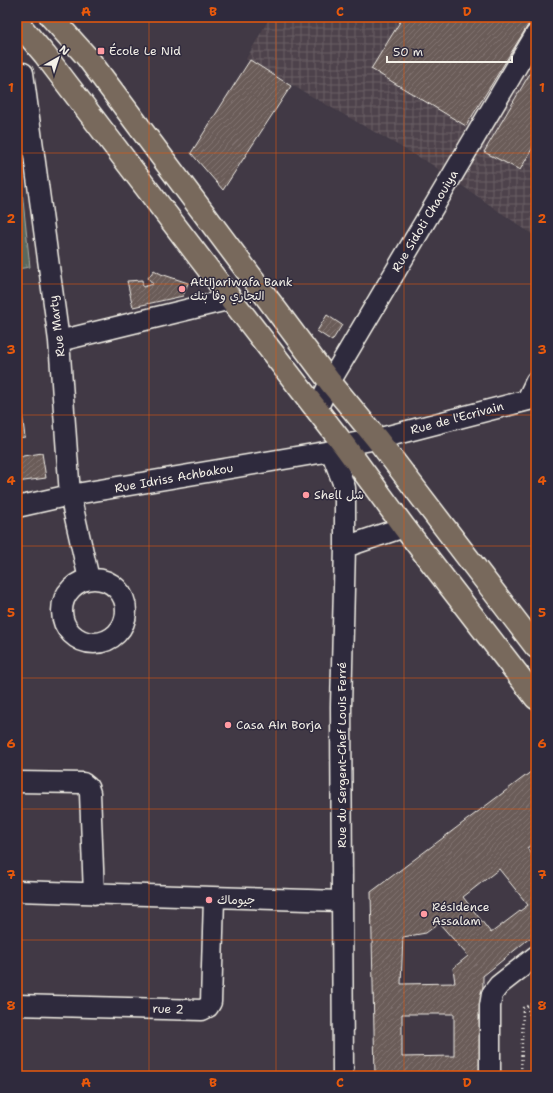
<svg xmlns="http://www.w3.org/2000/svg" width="553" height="1093" viewBox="0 0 553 1093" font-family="'Shantell Sans','Playpen Sans Arabic',sans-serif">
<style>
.industrial{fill:url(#industrial-grid)}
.grass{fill:url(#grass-tufts);stroke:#a8aca2}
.building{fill:url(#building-hatch);stroke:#f4f1e8;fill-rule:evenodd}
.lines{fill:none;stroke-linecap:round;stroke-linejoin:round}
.minor-casing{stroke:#f4f1e8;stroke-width:23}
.major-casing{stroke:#f4f1e8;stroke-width:25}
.path{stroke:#f4f1e8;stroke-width:2.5;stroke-dasharray:1 3;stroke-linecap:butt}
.minor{stroke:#2f2a3d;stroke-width:20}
.major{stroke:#78695c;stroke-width:22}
.grid{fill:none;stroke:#e8590c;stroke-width:1;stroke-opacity:0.55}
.poi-dot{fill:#ff9aa2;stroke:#2f2a3d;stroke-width:1.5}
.labels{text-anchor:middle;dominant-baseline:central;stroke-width:3;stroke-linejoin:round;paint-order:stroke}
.poi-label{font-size:12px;fill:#f4f1e8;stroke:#2f2a3d;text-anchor:start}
.street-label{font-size:12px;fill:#f4f1e8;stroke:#2f2a3d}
.neatline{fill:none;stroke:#e8590c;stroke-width:1.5}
.grid-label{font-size:13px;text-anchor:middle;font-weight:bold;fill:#e8590c}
</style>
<defs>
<pattern id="industrial-grid" width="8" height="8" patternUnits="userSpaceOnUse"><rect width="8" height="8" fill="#4e434b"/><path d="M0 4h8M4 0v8" fill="none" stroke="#685f65"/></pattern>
<pattern id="grass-tufts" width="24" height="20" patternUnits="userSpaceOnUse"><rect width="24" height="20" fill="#5c685d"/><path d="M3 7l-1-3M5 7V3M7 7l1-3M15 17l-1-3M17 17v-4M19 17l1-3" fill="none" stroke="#747e74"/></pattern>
<pattern id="building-hatch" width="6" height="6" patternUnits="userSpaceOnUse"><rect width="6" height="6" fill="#6b5b59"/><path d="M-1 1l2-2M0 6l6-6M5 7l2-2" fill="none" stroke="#817371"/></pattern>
</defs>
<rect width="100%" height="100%" fill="#413945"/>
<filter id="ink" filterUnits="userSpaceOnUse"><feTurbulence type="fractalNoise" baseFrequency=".025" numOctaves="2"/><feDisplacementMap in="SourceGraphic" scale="8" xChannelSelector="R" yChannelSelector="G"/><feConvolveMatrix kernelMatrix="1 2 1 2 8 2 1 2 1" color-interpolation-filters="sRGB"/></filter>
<g filter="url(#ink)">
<path class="industrial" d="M270 17H536V237L431 164 246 59Z"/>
<path class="grass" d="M17 143 30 267 17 269Z"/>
<path class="building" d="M403 17H521L530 22 466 126 371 69Z
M250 60 291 86 223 190 191 153Z
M536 63V142L520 170 484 152Z
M154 270 161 274 188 283 183 296 133 307 127 281 142 280 143 287 153 284 148 278Z
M327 315 342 325 332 341 317 331Z
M17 374 25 437 17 438Z
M42 453 46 478 17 482V457Z
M536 768V842L527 848 536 860V933L483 976 482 1076H375L371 892ZM499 869 528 905 491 933 463 897ZM439 923 468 956 453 968 455 983 401 984 403 937 426 933ZM402 1014H454V1056L402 1057Z"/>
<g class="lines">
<defs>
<path id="minor" d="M23 73 59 341 70 495 89 579
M59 341 231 299
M527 400 536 381
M317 409 330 382 536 34
M17 507 70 495 331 451
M345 547 404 527
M62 611a32 32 0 1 1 64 0a32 32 0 1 1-64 0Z
M17 782 83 783 88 787 90 793 94 894
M17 891 341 901
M17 1005 202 1010 208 1007 211 1002 214 898
M343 1076 341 706 345 547V488L331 451 344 445 377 439 536 398
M490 1076V1006L492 994 499 985 536 956"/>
<path id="major" d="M51 17 87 57 330 382 377 439 536 647
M17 22 45 55 231 299 344 445 404 527 536 698"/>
</defs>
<use href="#minor" class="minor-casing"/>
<use href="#major" class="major-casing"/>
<path class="path" d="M527 1006 536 1037
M521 1076 523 1008 536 1002"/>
<use href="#minor" class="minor"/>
<use href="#major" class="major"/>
</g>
</g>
<path class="grid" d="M149 17V1076M276 17V1076M404 17V1076M17 153H536M17 284H536M17 415H536M17 546H536M17 678H536M17 809H536M17 940H536"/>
<g class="poi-dot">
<rect x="97" y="47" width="8" height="8" rx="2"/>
<circle cx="182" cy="289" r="4"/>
<circle cx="306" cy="495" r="4"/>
<circle cx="228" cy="725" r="4"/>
<circle cx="209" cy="900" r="4"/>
<circle cx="424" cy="914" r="4"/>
</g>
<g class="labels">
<g class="poi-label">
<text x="109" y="51">École Le Nid</text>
<text x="190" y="282">Attijariwafa Bank<tspan x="190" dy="14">التجاري وفا بنك</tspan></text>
<text x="314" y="495">Shell شل</text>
<text x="236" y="725">Casa Ain Borja</text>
<text x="217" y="900">جيوماك</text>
<text x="432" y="907">Résidence<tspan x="432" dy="14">Assalam</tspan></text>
</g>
<g class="street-label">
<text transform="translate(425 221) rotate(-59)">Rue Sidoti Chaouiya</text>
<text transform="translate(57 326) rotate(-97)">Rue Marty</text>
<text transform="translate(457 418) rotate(-15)">Rue de l'Ecrivain</text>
<text transform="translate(174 478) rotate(-10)">Rue Idriss Achbakou</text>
<text transform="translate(342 755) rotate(-90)">Rue du Sergent-Chef Louis Ferré</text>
<text transform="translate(168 1009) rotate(2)">rue 2</text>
</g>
</g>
<rect width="553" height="1093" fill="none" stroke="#2f2a3d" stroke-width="44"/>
<g transform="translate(58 58) rotate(39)" stroke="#2f2a3d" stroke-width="3" paint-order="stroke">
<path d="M0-3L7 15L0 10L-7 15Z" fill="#f4f1e8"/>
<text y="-6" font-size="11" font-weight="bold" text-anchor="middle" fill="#f4f1e8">N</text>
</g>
<path d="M387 56v6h125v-6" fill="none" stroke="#f4f1e8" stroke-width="2"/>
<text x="393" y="56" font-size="12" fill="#f4f1e8" stroke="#2f2a3d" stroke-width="3" paint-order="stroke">50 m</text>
<rect x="22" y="22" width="509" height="1049" class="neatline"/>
<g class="grid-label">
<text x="86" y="16">A</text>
<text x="213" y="16">B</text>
<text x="340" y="16">C</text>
<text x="467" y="16">D</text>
<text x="11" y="92">1</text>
<text x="542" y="92">1</text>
<text x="11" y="223">2</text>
<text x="542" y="223">2</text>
<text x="11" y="354">3</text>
<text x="542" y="354">3</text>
<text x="11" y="485">4</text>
<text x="542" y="485">4</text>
<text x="11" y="617">5</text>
<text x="542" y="617">5</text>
<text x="11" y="748">6</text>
<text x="542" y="748">6</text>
<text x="11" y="879">7</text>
<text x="542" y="879">7</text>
<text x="11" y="1010">8</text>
<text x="542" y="1010">8</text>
<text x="86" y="1087">A</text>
<text x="213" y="1087">B</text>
<text x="340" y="1087">C</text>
<text x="467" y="1087">D</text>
</g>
</svg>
